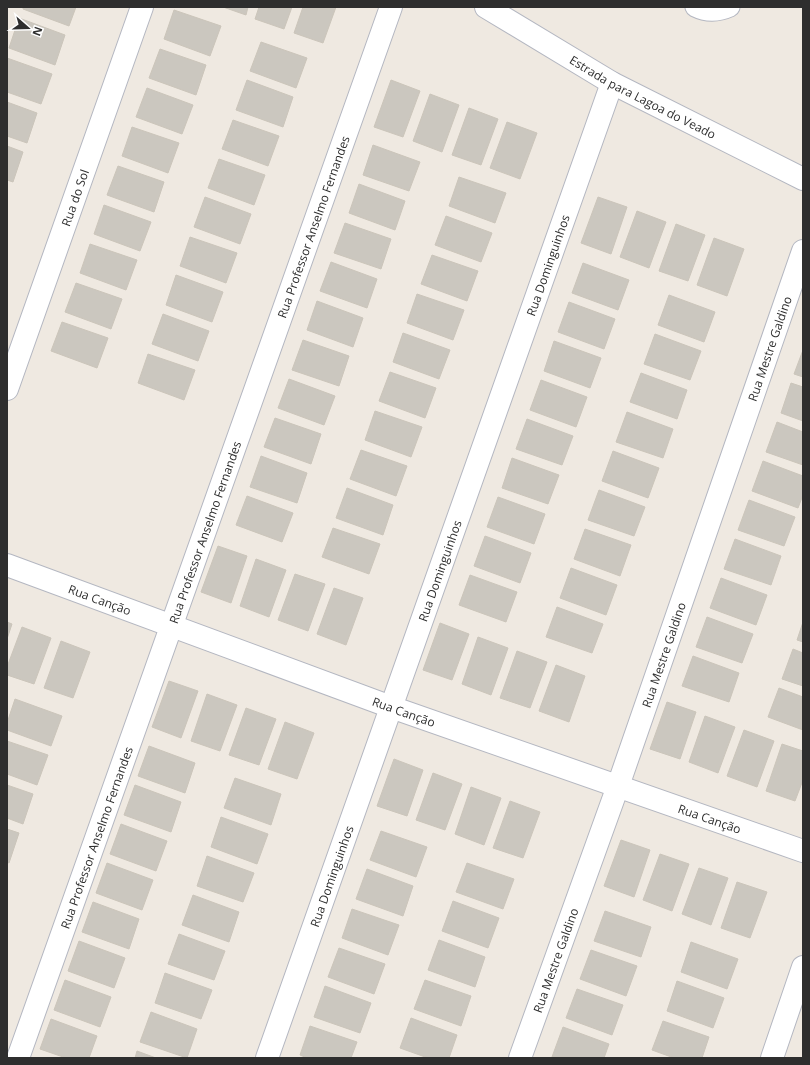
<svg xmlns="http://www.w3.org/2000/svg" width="810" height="1065" viewBox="0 0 810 1065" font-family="'Open Sans',sans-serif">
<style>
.building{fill:#cbc7bf;stroke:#cbc5ba}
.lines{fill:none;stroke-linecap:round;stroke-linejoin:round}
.lane-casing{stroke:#b4b7c1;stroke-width:21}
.street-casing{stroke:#b4b7c1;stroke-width:24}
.lane{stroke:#fff;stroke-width:19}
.street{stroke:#fff;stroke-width:22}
.labels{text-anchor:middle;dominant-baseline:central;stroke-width:4;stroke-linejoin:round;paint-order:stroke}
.street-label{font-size:12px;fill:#2e2e2e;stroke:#fff}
</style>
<rect width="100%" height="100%" fill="#efe9e1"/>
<path class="building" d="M23 7H76L69 26 23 9Z
M223 7H248L246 15Z
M259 7H292L284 29 255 19Z
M303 7H336L323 43 294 33Z
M174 10 221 26 210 56 164 39Z
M19 18 65 35 55 65 9 48Z
M261 42 307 58 296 88 250 71Z
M160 49 206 65 196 95 149 78Z
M7 58 52 74 41 104 7 92Z
M247 80 293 97 283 127 236 110Z
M391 80 420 91 403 137 374 127Z
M147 88 193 105 182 134 136 117Z
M430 94 459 105 442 152 413 141Z
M7 102 37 113 27 143 7 136Z
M469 108 498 119 481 165 452 155Z
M233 120 279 136 268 166 222 149Z
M507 122 537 133 520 179 490 168Z
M132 127 179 143 168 173 122 156Z
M373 145 420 162 409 191 363 175Z
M7 146 23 152 13 182 7 180Z
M219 159 265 175 254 205 208 188Z
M118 166 164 182 154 212 107 195Z
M459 177 506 193 495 223 449 206Z
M359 184 405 201 395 230 349 213Z
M205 197 251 214 240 244 194 227Z
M598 197 627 207 611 254 581 243Z
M104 205 151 222 140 251 94 234Z
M637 211 666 222 649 268 620 257Z
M446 216 492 233 481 262 435 245Z
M345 223 391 239 381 269 334 253Z
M676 224 705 235 688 281 659 271Z
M190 237 237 253 226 283 180 266Z
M714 238 744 249 727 296 697 285Z
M90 244 137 260 126 290 80 273Z
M432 255 478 271 467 301 421 284Z
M331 262 377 279 367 308 320 291Z
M583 263 629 280 618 310 572 293Z
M176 275 223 292 212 322 166 305Z
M76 283 122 299 111 329 65 312Z
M417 294 464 310 453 340 407 323Z
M669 295 715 312 704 342 658 325Z
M317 301 363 318 353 347 307 330Z
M569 302 615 319 604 349 558 332Z
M163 314 209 331 198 361 152 344Z
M62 322 108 338 97 368 51 351Z
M403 333 450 350 439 379 393 362Z
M655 334 701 351 690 380 644 364Z
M303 340 349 356 339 386 292 370Z
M554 341 601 358 590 388 544 371Z
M803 350V377L794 374Z
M148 354 195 370 184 400 138 383Z
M390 372 436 388 425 418 379 401Z
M641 373 687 390 677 419 630 402Z
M289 379 335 396 324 425 278 408Z
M541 380 587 397 576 427 530 410Z
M791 383 803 387V421L781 413Z
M375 411 422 427 411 457 365 440Z
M627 412 673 429 663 458 616 442Z
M275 418 321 434 311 464 264 447Z
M527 419 573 436 562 465 516 449Z
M777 422 803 432V465L766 452Z
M361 450 407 466 396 496 350 479Z
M613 451 659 468 648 498 602 481Z
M261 456 307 473 297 503 250 487Z
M512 458 559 475 548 504 502 488Z
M763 461 803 476V495L798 508 752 491Z
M347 488 393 505 383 535 336 518Z
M599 490 645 507 634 536 588 520Z
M247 496 293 513 282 542 236 525Z
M498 497 545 514 534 544 487 527Z
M749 500 795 517 784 546 738 530Z
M333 528 380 544 369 574 322 557Z
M585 529 631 545 620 576 574 559Z
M485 536 531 553 520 583 474 566Z
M735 539 781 556 771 585 724 569Z
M218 546 247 556 231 603 201 592Z
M256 559 286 570 269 617 240 606Z
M571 568 617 585 606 615 560 598Z
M295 574 325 584 308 631 278 620Z
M470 575 517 592 506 622 459 605Z
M721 578 767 595 756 625 710 608Z
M334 588 363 598 346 645 317 634Z
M557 607 603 624 592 653 546 637Z
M707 617 753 634 742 663 696 647Z
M7 622 12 624 7 639Z
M803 622V642L797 640Z
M440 623 469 634 452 680 423 670Z
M22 627 51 638 34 684 7 675V667Z
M478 637 508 648 491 695 462 684Z
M61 641 90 652 73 698 44 688Z
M793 649 803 653V686L782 679Z
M517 651 547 662 530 708 500 698Z
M693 656 739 673 729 702 682 686Z
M556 665 585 676 569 722 539 711Z
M169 681 198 691 181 738 152 727Z
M779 688 803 697V730L768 717Z
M207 694 237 705 220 751 191 741Z
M15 699 62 716 51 746 7 730V723Z
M667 702 696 712 680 759 650 749Z
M246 708 276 719 259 765 229 755Z
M705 716 735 727 718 773 689 762Z
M285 722 314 733 297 779 268 769Z
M744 730 774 741 757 787 727 776Z
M7 741 48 755 37 785 7 774Z
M782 744 803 751V780L795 801 766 791Z
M149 746 195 763 185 793 138 776Z
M394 759 423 770 407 816 377 806Z
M433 773 462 784 445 830 416 820Z
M235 778 281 794 271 825 224 808Z
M7 785 33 794 23 824 7 818Z
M135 785 181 802 171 832 124 815Z
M471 787 501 798 484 845 455 834Z
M510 801 540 812 523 858 493 848Z
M221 817 268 834 257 864 211 847Z
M121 824 167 841 156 871 110 854Z
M7 829 19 833 9 863 7 862Z
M381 831 427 847 416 877 370 860Z
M621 840 650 850 634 897 604 886Z
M660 854 689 864 672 911 643 900Z
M207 856 254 873 243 902 197 886Z
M107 863 153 880 142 910 96 893Z
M467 863 514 879 503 909 456 892Z
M699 868 728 878 711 925 682 914Z
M367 869 413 886 403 916 356 899Z
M737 882 767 892 750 938 721 928Z
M193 895 239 912 229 942 182 925Z
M453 901 499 918 488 948 442 931Z
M93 902 139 919 129 949 82 932Z
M352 909 399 925 388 955 342 938Z
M605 911 651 927 641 957 594 941Z
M179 934 225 951 214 980 168 964Z
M439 940 485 957 475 987 428 970Z
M79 941 125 958 114 988 68 971Z
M691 942 738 959 727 989 681 972Z
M339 948 385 964 374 994 328 977Z
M591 950 637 966 626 996 580 979Z
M165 973 212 990 201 1019 155 1003Z
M65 980 111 997 100 1027 54 1010Z
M425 980 471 996 461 1026 414 1009Z
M677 981 724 998 713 1028 667 1011Z
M325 986 371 1003 360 1033 314 1017Z
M577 989 623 1005 612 1035 566 1018Z
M151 1012 197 1029 187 1058 140 1042Z
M411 1018 457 1035 449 1058H428L400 1048Z
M51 1019 97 1036 89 1058H66L40 1049Z
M663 1021 709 1037 702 1058H674L652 1050Z
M310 1026 357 1042 351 1058H307L300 1055Z
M563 1027 609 1044 604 1058 552 1057Z
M137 1051 156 1058H135Z"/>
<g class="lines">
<defs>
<path id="lane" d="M695 7C707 13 719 12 730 7"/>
<g id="street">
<path id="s1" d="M486 7 612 83 803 179"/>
<path id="s2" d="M7 389 142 7"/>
<path id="s3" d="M7 565 391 707 803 851"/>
<path id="s4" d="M18 1058 391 7"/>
<path id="s5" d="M267 1058 612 83"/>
<path id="s6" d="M520 1058 618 786 803 251"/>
<path d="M772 1058 803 967"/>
</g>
</defs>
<use href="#lane" class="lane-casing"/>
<use href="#street" class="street-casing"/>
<use href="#lane" class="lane"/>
<use href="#street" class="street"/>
</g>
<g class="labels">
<g class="street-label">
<text stroke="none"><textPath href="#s1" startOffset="181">Estrada para Lagoa do Veado</textPath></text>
<text stroke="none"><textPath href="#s2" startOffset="203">Rua do Sol</textPath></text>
<text stroke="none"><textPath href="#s4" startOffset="882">Rua Professor Anselmo Fernandes</textPath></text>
<text stroke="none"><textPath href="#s5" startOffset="841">Rua Dominguinhos</textPath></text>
<text stroke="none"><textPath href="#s6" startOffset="752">Rua Mestre Galdino</textPath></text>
<text stroke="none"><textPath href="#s4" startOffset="558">Rua Professor Anselmo Fernandes</textPath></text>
<text stroke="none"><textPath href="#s5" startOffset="517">Rua Dominguinhos</textPath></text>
<text stroke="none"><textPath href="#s3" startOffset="99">Rua Canção</textPath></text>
<text stroke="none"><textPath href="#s6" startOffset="428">Rua Mestre Galdino</textPath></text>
<text stroke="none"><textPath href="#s3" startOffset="423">Rua Canção</textPath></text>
<text stroke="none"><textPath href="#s3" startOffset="747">Rua Canção</textPath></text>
<text stroke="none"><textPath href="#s4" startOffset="234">Rua Professor Anselmo Fernandes</textPath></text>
<text stroke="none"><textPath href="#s5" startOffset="193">Rua Dominguinhos</textPath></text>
<text stroke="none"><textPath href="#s6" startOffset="104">Rua Mestre Galdino</textPath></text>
</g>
</g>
<rect width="810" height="1065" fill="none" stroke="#2e2e2e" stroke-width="16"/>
<g transform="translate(28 28) rotate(110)" stroke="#ffffff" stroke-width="3" paint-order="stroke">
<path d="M0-3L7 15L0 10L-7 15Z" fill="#2e2e2e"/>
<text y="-6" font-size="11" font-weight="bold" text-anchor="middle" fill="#2e2e2e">N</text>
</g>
</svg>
